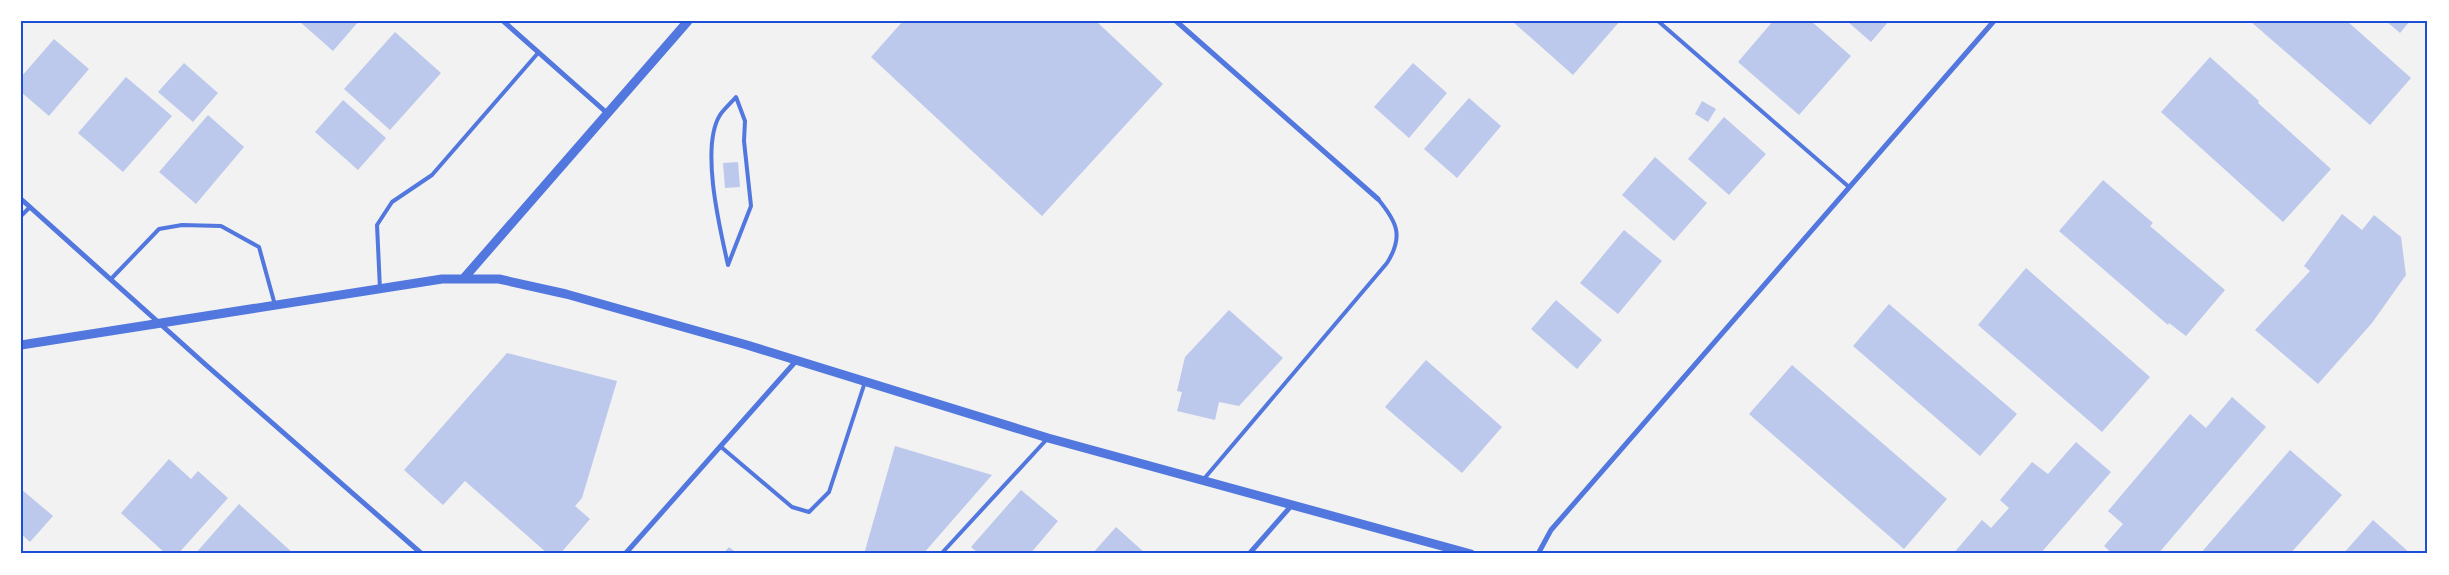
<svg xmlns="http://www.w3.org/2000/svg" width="2449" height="575" viewBox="0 0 2449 575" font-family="'Alegreya Sans',sans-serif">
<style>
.building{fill:#bdc9ec}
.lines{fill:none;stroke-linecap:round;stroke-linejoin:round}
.service{stroke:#5277de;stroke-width:4}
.minor{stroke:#5277de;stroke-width:5}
.tertiary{stroke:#5277de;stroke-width:9}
.neatline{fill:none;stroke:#1d4ed8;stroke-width:2}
</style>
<rect width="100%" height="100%" fill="#f2f2f2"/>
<path class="building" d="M299 21H359L333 51Z
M903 21H1096L1163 84 1042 216 871 57Z
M1512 21H1620L1573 75Z
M1773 21H1811L1851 56 1799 115 1738 62Z
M1847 21H1889L1871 42Z
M2250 21H2347L2411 78 2370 125Z
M2386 21H2410L2400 33Z
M395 32 441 73 390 130 344 89Z
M54 39 89 69 49 116 21 92V77Z
M2210 57 2259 101 2258 103 2331 169 2283 222 2161 112Z
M184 63 218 93 193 122 158 92Z
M1413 63 1447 93 1409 138 1374 107Z
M126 77 172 116 123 172 78 133Z
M1469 98 1501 126 1457 178 1424 149Z
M343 100 386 138 358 170 315 132Z
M1702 101 1716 109 1708 122 1695 114Z
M208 115 244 147 196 204 159 172Z
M1724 117 1766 154 1729 195 1688 159Z
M1655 157 1707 203 1674 241 1622 195Z
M738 162 740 187 725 188 723 163Z
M2103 180 2153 223 2150 226 2225 290 2186 336 2169 323 2168 325 2059 231Z
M2342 214 2362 230 2374 215 2401 237 2406 275 2372 323 2318 384 2255 330 2310 271 2304 266Z
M1624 230 1662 261 1618 314 1580 283Z
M2026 268 2150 377 2102 432 1978 325Z
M1556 300 1602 340 1577 369 1531 329Z
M1889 304 2017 414 1980 456 1853 346Z
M1229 310 1283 358 1239 406 1219 402 1215 420 1177 411 1182 392 1177 391 1185 357Z
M507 353 617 381 582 498 575 506 590 519 560 554H548L465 481 443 505 404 470Z
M1426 360 1502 427 1462 473 1385 407Z
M1792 365 1947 499 1904 549 1749 414Z
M2232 397 2266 427 2158 554H2113L2104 546 2123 524 2108 511 2190 414 2206 428Z
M2076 442 2111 472 2040 554H1953L1982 520 1991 528 2009 508 2000 500 2032 462 2048 474Z
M895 446 992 475 923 554H864Z
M2290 450 2342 495 2306 536 2290 554H2200Z
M169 459 191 479 198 471 228 498 178 554H166L121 513Z
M21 489 53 516 30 542 21 534Z
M1021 490 1058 521 1030 554H979L971 547Z
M239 504 294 554H195Z
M2373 520 2411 554H2343Z
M1116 527 1146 554H1092Z
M729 547 738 554H723Z"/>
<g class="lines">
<path class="service" d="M1658 21 1849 187
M736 97 745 121 744 141 751 206 728 265C720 229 700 147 720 115 724 109 731 103 736 97Z
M21 216 30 207
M111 279 159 229 182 225 221 226 259 247 275 305
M380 289 377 225 392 202 432 175 538 53
M720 446 792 507 809 512 829 492 865 382
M1203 480 1387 263C1404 236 1397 222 1378 199
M941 554 1048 438"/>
<path class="minor" d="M503 21 607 113
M1176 21 1378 199
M21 199 206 365 422 554
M625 554 796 361
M1249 554 1292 505
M1538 554 1551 530 1994 21"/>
<path class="tertiary" d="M464 278 688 21
M21 345 442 279H499L566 294 747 345 1048 438 1471 554"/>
</g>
<rect width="2449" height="575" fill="none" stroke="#ffffff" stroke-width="45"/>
<rect x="22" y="22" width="2404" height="530" class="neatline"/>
</svg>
